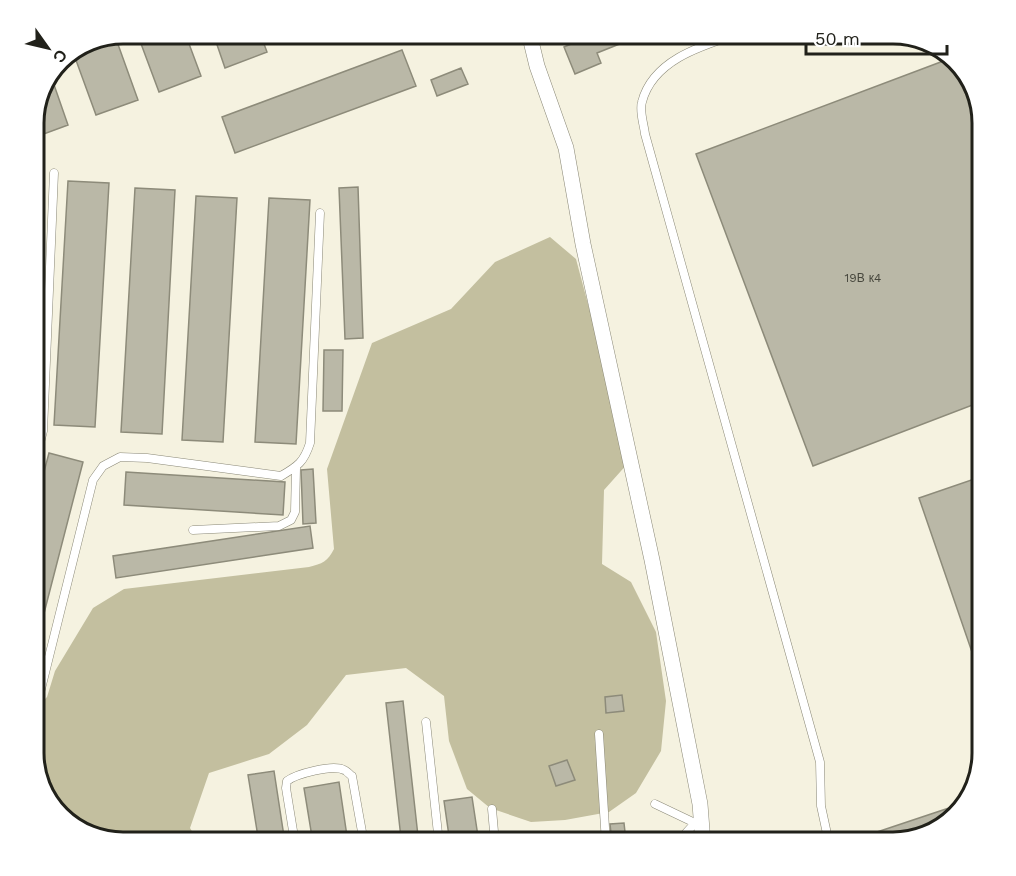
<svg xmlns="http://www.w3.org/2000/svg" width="1016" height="876" viewBox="0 0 1016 876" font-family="'Work Sans',sans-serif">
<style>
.forest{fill:#c3bf9f}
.building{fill:#bab8a7;stroke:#8d8b7a;stroke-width:1.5}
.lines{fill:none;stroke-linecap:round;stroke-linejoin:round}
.lane-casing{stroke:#8a8877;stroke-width:9}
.street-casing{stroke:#8a8877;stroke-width:16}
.lane{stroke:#fff;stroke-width:8}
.street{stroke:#fff;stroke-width:15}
.labels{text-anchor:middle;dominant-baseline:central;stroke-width:6;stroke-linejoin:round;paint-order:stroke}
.number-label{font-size:12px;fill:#47473d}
.rim{fill:none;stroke:#21211a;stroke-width:3}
</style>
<rect width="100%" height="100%" fill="#f5f2e0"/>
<path class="forest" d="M550 237 576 259 589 308 629 426V462L604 490 602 564 631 582 656 632 666 701 661 751 636 793 609 812 565 820 531 822 490 808 467 789 449 741 444 696 406 668 346 675 307 725 269 754 209 773 190 828 199 843H122L63 821 33 759V711L47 697 55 671 93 608 124 589 309 567C322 564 328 561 334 549L327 469 372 343 451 309 495 262Z"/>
<path class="building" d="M137 33H185L201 76 159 92Z
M213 33H260L267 52 225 68Z
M297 33H326L301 43Z
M589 33H647L597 53 601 63 575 74 564 47 590 36Z
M115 36 138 100 96 115 73 52Z
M402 50 416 86 235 153 222 117Z
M954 57 976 88 983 122V401L813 466 696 154Z
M461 68 468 84 437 96 431 80Z
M52 79 68 125 33 138V116Z
M33 177H42L33 287Z
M68 181 109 183 95 427 54 425Z
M358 187 363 338 345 339 339 188Z
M135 188 175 190 162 434 121 432Z
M196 196 237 198 223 442 182 440Z
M269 198 310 200 296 444 255 442Z
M324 350H343L342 411H323Z
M49 453 83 462 33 656V513Z
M313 469 316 523 303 524 301 470Z
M126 472 285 482 283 515 124 505Z
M983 476V684L919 498Z
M310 526 313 548 116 578 113 556Z
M622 695 624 711 606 713 605 697Z
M403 701 418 836 401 838 386 703Z
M567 760 575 780 556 786 549 766Z
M274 771 285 843H259L248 775Z
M339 782 348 843H313L304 788Z
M472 797 479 843H450L444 801Z
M964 803 961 813 928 836 894 843H874L871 834Z
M624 823 626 841 612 842 610 824Z"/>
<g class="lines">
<defs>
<path id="lane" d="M741 33C704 45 653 59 642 102 639 110 644 125 645 134L820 762 821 806 829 843
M33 470 43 431 54 173
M193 530 279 526 291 520 295 512 296 468
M33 700 39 697 93 480 103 466 120 457 147 458 281 476C298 466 304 462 310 443L320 213
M426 722 439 843
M599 734 606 843
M655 804 695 823 677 843
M492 809 495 843
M295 843 286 788 287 781C296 774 333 764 344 770 346 770 351 776 352 776L364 843"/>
<path id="street" d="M529 33 537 66 566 148 583 244 652 560 700 804 703 843"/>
</defs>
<use href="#lane" class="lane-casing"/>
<use href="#street" class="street-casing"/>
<use href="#lane" class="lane"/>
<use href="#street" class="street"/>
</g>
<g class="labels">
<g class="number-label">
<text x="863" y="278">19В к4</text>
</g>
</g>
<path d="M0 0H1016V876H0ZM123 44H893A79 79 0 0 1 972 123V753A79 79 0 0 1 893 832H123A79 79 0 0 1 44 753V123A79 79 0 0 1 123 44Z" fill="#fff" fill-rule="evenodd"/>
<path class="rim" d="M123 44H893A79 79 0 0 1 972 123V753A79 79 0 0 1 893 832H123A79 79 0 0 1 44 753V123A79 79 0 0 1 123 44Z"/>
<g transform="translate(48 48) rotate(124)" stroke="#ffffff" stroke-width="4.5" paint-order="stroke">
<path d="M0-4.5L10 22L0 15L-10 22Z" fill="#21211a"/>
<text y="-9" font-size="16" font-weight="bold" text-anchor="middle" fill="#21211a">С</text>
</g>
<path d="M806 45v9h141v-9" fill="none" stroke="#21211a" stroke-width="3"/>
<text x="815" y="45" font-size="18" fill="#21211a" stroke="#ffffff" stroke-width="4.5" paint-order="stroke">50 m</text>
</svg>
